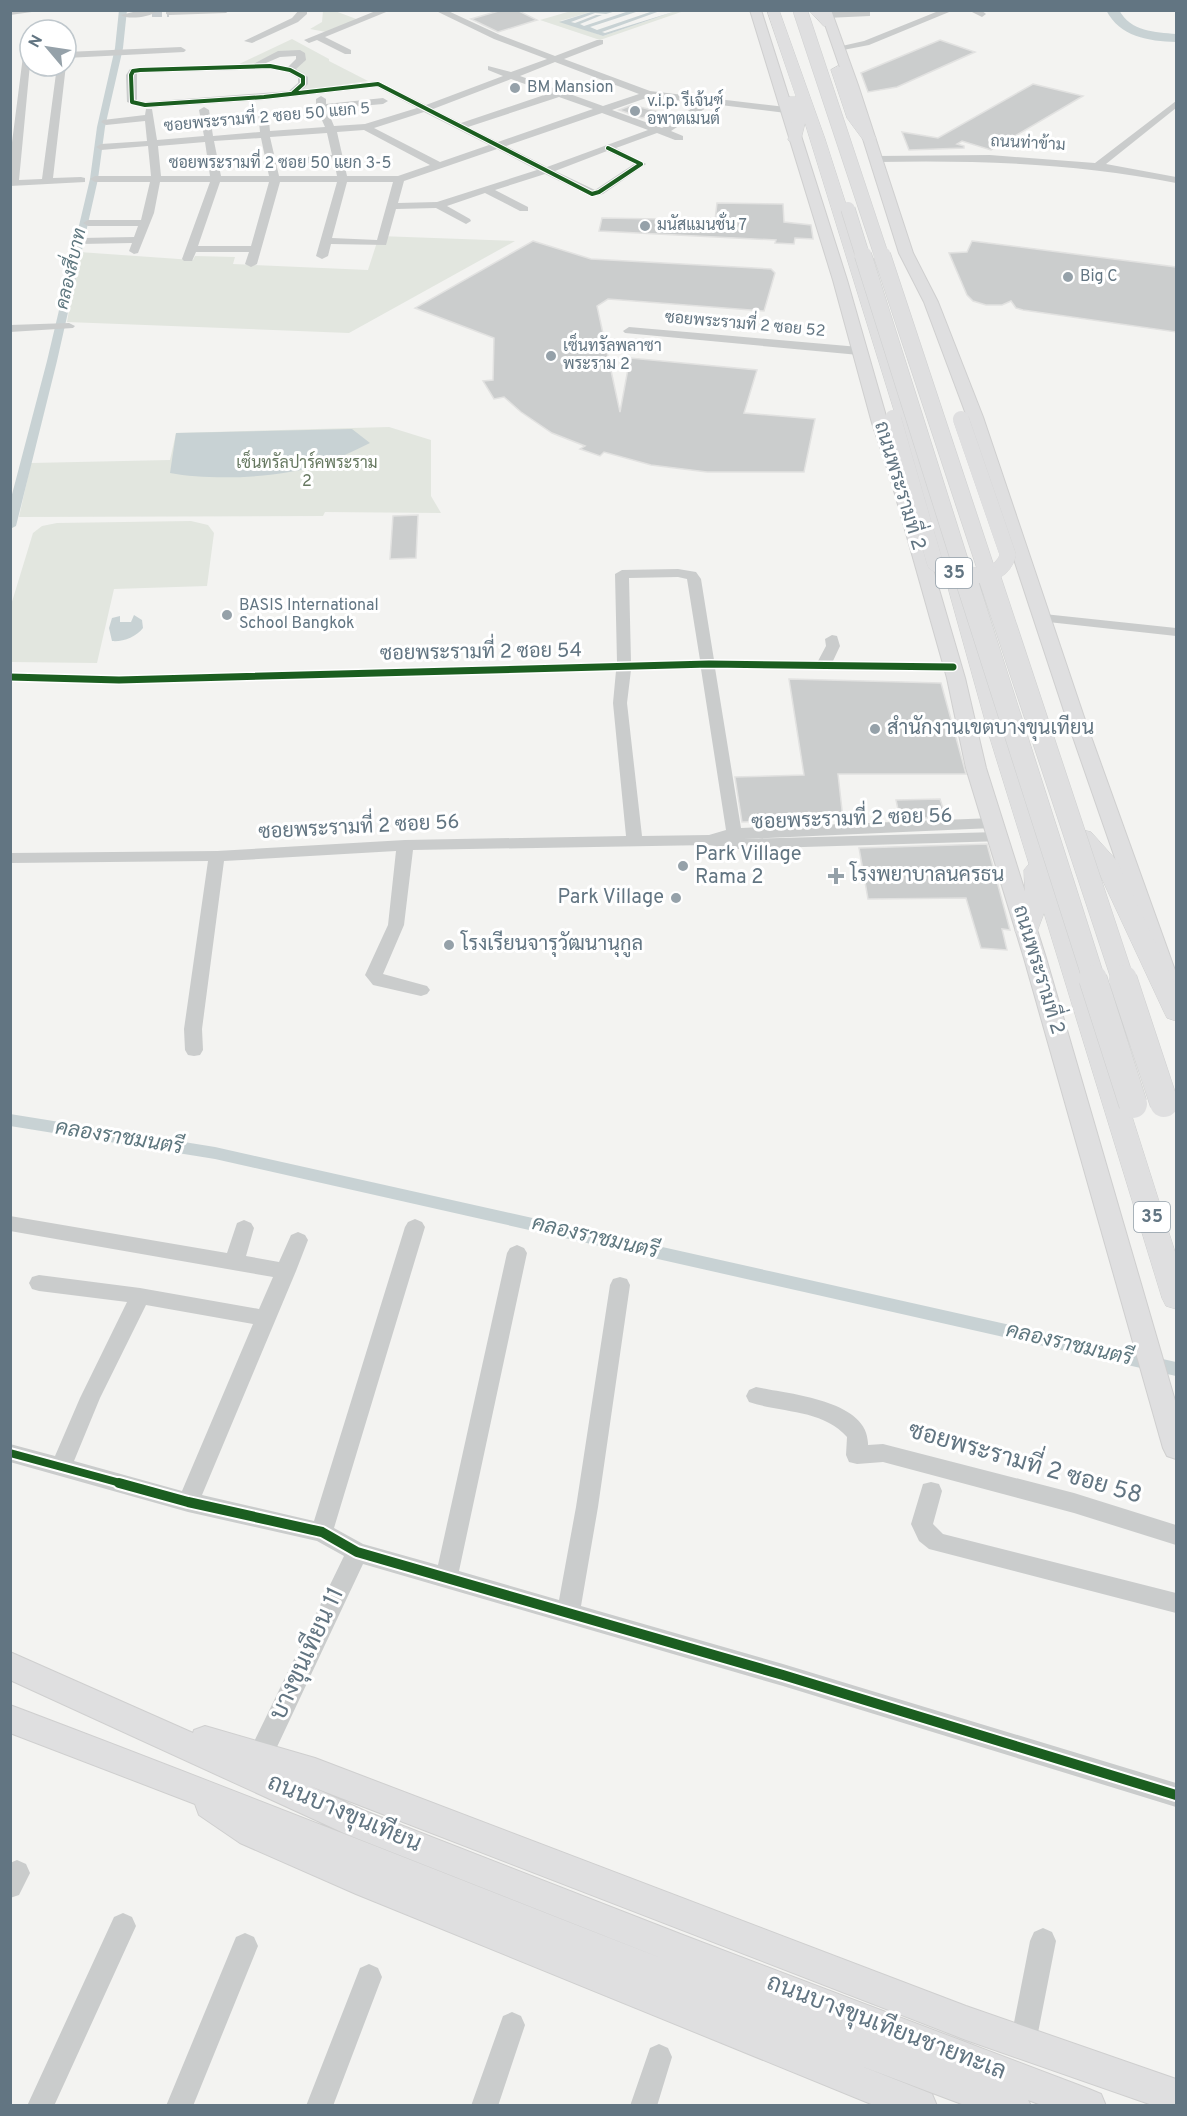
<svg xmlns="http://www.w3.org/2000/svg" width="1187" height="2116" font-family="Overpass,Sarabun,sans-serif">
<style>
.green{fill:#e2e6df}
.water{fill:#c8d2d4}
.lines{fill:none;stroke-linecap:round;stroke-linejoin:round}
.canal{fill:#c8d2d4;fill-rule:evenodd}
.river{fill:#c8d2d4;fill-rule:evenodd}
.building{fill:#cbcdcd;stroke:#e2e2e1;stroke-width:1.5}
.minor-tunnel{stroke:#c8cdd0;stroke-width:10;stroke-dasharray:10 5;stroke-linecap:butt}
.major-casing{stroke:#cfcfcf;stroke-width:2}
.highway-casing{stroke:#cfd0d0;stroke-width:1}
.minor{fill:#cacccc;fill-rule:evenodd}
.major{fill:#dfdfe0;fill-rule:evenodd}
.highway{fill:#dfdfe0;fill-rule:evenodd}
.major-bridge-casing{stroke:#cfcfcf;stroke-width:16;stroke-linecap:butt}
.highway-bridge-far3-casing{stroke:#cfd0d0;stroke-width:15;stroke-linecap:butt}
.highway-bridge-far2-casing{stroke:#cfd0d0;stroke-width:18;stroke-linecap:butt}
.highway-bridge-far1-casing{stroke:#cfd0d0;stroke-width:23;stroke-linecap:butt}
.highway-bridge-casing{stroke:#cfd0d0;stroke-width:29;stroke-linecap:butt}
.major-bridge{stroke:#dfdfe0;stroke-width:16}
.highway-bridge-far3{stroke:#dfdfe0;stroke-width:14}
.highway-bridge-far2{stroke:#dfdfe0;stroke-width:17}
.highway-bridge-far1{stroke:#dfdfe0;stroke-width:22}
.highway-bridge{stroke:#dfdfe0;stroke-width:28}
.cycleway-far3-casing{stroke:#fff;stroke-width:6}
.cycleway-far2-casing{stroke:#fff;stroke-width:10}
.cycleway-far1-casing{stroke:#fff;stroke-width:12}
.cycleway-casing{stroke:#fff;stroke-width:14}
.cycleway-far3{stroke:#1b5e20;stroke-width:4}
.cycleway-far2{stroke:#1b5e20;stroke-width:7}
.cycleway-far1{stroke:#1b5e20;stroke-width:8}
.cycleway{stroke:#1b5e20;stroke-width:10}
.poi-dot{fill:#95a1a9;stroke:#fff;stroke-width:2}
.labels{text-anchor:middle;dominant-baseline:central;stroke-width:6;stroke-linejoin:round;paint-order:stroke}
.far-poi-label{font-size:16px;fill:#627582;stroke:#fff;text-anchor:start}
.far-street-label{font-size:16px;fill:#627582;stroke:#fff}
.far-park-label{font-size:16px;fill:#677961;stroke:#fff}
.far-water-label{font-size:18px;font-style:italic;fill:#5e777f;stroke:#fff}
.shield{fill:#fff;stroke:#919ea8;stroke-width:1.5}
.shield-label{font-size:18px;font-weight:bold;fill:#627582}
.street-label{font-size:20px;fill:#627582;stroke:#fff}
.poi-label{font-size:20px;fill:#627582;stroke:#fff;text-anchor:start}
.water-label{font-size:21px;font-style:italic;fill:#5e777f;stroke:#fff}
.near-street-label{font-size:24px;fill:#627582;stroke:#fff}
</style>
<rect width="100%" height="100%" fill="#f3f3f1"/>
<path class="green" d="M323,11H335L359,20L326,32L310,29L322,22Z
M571,11H594L560,21L603,36L676,11H684L600,40L540,20Z
M292,39L329,59V61L368,81L300,91L306,85L307,78L293,69L305,56L272,55L250,65H237Z
M379,236L515,241L349,333L67,322L79,252L193,260L195,256L235,257L233,264L368,270Z
M389,427L431,440V496L441,513L325,512L323,516L19,517L31,463L170,460L176,433Z
M191,521L208,525L214,533L207,586L114,589L97,663L11,662V605L33,533L42,526L57,523Z"/>
<path class="water" d="M594,11H616L606,14L595,13L571,22L575,23L596,15H602L580,24L584,26L629,11H639L590,27L597,30L653,11H660L602,32L605,33L676,11L603,36L559,22Z
M352,429L370,443C354,451 339,458 323,464C281,478 213,481 170,473L176,433Z
M134,615L142,620L143,628C136,637 123,642 112,641L109,628L112,618L120,616V622H131Z"/>
<g class="lines">
<path class="canal" d="M119,10H127L123,48L105,127L98,179L57,361L16,526L10,529V502L47,361L90,179L97,127L115,48Z
M10,1114L215,1147L1176,1362V1376L215,1159L10,1126Z"/>
<path class="river" d="M1106,10H1119C1131,32 1155,32 1176,34V42C1148,41 1120,37 1106,10Z"/>
</g>
<path class="building" d="M502,10H517L537,20L498,32L471,19Z
M940,40L975,52L897,87L868,92L861,73Z
M1033,84L1083,96L991,150L962,141L957,144L964,146V148L909,150L902,132L938,138Z
M632,105L660,112L642,118L619,110Z
M717,203L783,204L784,222L811,225L813,239L795,238L794,244L775,243L776,240L599,231L602,218L715,220Z
M533,241L591,259L771,269L775,273L764,311L608,299L597,306L620,412L630,358L757,370L744,413L815,419L804,472H707L651,465L604,452L600,456L580,449L585,446L552,433L521,412L504,397L494,399L483,381L493,380L494,338L415,308Z
M972,241L1176,267V332L1023,310L1016,308L1011,301L1002,305H986L973,301L967,295L949,253L967,252Z
M418,515L416,558L390,559L393,516Z
M789,679L941,683L966,774H838L843,819L742,822L735,777L804,775Z
M940,799L946,817L900,819L896,800Z
M987,844L1010,930L1002,929L1007,950L981,948L966,898L868,899L859,848Z"/>
<g class="lines">
<path class="minor-tunnel" d="M152,12H169"/>
<defs>
<path id="major" d="M750,10H761L847,280L888,423L907,480L965,678L986,768L1046,958L1176,1404V1459L1167,1456L1163,1448L1024,958L966,768L947,678L891,480L872,423L833,280Z
M820,10H831L858,85L913,253L938,302L983,417L1084,717L1176,973V1010L1168,1007L1165,1002L1066,717L967,417L924,302L899,253L846,85Z
M10,1652L193,1733L194,1730L205,1726L315,1758L966,2006L1176,2079V2106H1155L966,2040L310,1786L365,1811L683,1935L1089,2089L1101,2094L1106,2106H1044L1028,2100L1031,2106H967L861,2066L932,2094L937,2106H876L356,1894L240,1843L199,1815L195,1804L10,1733V1705C230,1788 448,1875 666,1960L346,1834L10,1680Z"/>
<path id="highway" d="M767,10H779L825,139L960,559L1011,735L1176,1255V1309L1166,1306L1162,1298L1044,913L1035,937L1027,939L1019,937L1015,931L1025,896L1024,870L1029,864L989,735L940,559L805,123L800,143L795,144L788,140L792,119L786,100L788,97H796Z
M809,10H823L835,23L834,26H824Z
M838,66L845,70L861,118L876,138L874,141H864L847,118L831,70Z
M1083,830L1091,832L1117,861L1176,987V1021L1167,1018L1164,1012L1095,864L1072,837L1075,832Z"/>
</defs>
<use href="#major" class="major-casing"/>
<use href="#highway" class="highway-casing"/>
<path class="minor" d="M10,10H46L10,15Z
M141,10L156,12C149,17 128,20 121,15Z
M166,10H230L226,13L169,15L166,14Z
M299,10H307V14L298,22L252,43L244,41L292,18Z
M378,10H391L325,37L351,50V54H345L317,40L309,43L304,40Z
M434,10H446L500,35L555,56L597,40H603V44L564,59L650,91L786,107L791,110L786,113L712,104L671,131L683,136V140H675L657,133L616,148L646,164L603,194L592,197L545,174L495,190L528,207V211H520L485,193L447,206L470,219L471,221L466,224L436,208L396,209L386,245L331,244L328,256L322,259L316,256L337,182H280L257,264L251,267L245,264L249,252H196L192,261H184L182,259L210,182H160L154,213L138,253L134,254L129,251L132,243L81,244L76,241L81,238L134,237L138,226H88L83,223L88,220H141L150,182H95L90,179L95,176H151L148,146L101,150L96,147L101,144L147,141L145,121L106,125L101,122L103,120L145,115L146,109H152L157,140L204,136L199,110L204,107L209,110L213,136L260,132L258,111L263,108L268,111L270,131L325,127L316,107V99L321,96L326,99V104L383,98L388,101L383,104L327,109L334,126L365,124L417,108L377,87L264,100L145,108L127,102L126,75L130,69L253,64L278,51L300,50L305,53L306,60L296,69L308,77V84L302,90L378,81L426,105L503,76L488,70V66L511,72L547,59L494,39ZM296,56V59L288,67L266,63L280,57ZM555,62L639,94L603,106L520,76ZM270,69L287,72L298,78V83L289,91L145,102L137,100V73ZM511,79L550,93L461,123L433,109ZM559,97L593,109L498,142L468,127ZM649,97L700,103L662,128L612,110ZM424,112L489,145L440,162L374,128ZM602,113L648,130L547,167L506,146ZM364,130L430,165L398,176H347L337,132ZM327,133L332,155L293,158L288,161L293,164L334,161L337,176H279L270,137ZM261,138L269,176H221L214,141ZM205,142L210,176H161L158,146ZM497,149L537,170L437,202L398,203L404,181ZM607,151L634,164L595,190L555,171ZM220,182H269L251,246H198ZM347,182H393L377,240L332,238Z
M941,10H954L869,45L838,51L833,48L864,41Z
M968,10H981L986,14L982,17Z
M867,11L870,12V16L826,18L822,15L826,12Z
M181,47L186,50L184,52L66,58V52Z
M23,56H29L30,64L19,180L42,179L57,66L66,65L53,178L81,177L85,178V182L10,186V158Z
M1176,101V108L1106,164L1176,177V183C1076,163 977,160 876,162L871,159L876,156L990,155L1095,163Z
M69,323L75,326L73,328L10,332V325Z
M629,327L859,347L865,351L859,355L625,333L623,331Z
M678,569L696,572L701,579L714,660L818,661L826,646L825,639L832,635L837,636L840,646L833,661L953,663L960,667L953,671L715,668L741,828L993,818L1001,823L993,828L743,839L997,832L1005,837L1003,841L736,849L709,845L413,850L404,925L383,974L427,986L430,990L427,994L421,996L373,985L365,975L388,925L396,851L224,861L202,1029L203,1050L200,1055L194,1056L188,1055L185,1050L184,1029L208,861L10,863V853L217,851L405,840L626,836L613,703L616,671L119,684L10,681V673L119,676L617,662L615,574L622,570ZM678,577L687,579L700,660L631,662L629,578ZM701,669L726,830L709,835L642,836L627,703L631,670Z
M1044,614L1176,628V636L1039,621L1037,618L1039,615Z
M10,1216L227,1253L237,1223L244,1220L251,1223L254,1228L246,1256L279,1262L291,1235L298,1232L305,1235L308,1240L296,1271L202,1495L314,1521L405,1227L408,1222L415,1219L422,1222L425,1227L334,1528L363,1544L438,1565L507,1253L510,1248L517,1245L524,1248L527,1253L459,1571L559,1600L576,1507L610,1285L613,1279L620,1277L627,1279L630,1285L598,1507L581,1606L783,1664L1176,1783V1807L783,1686L363,1564L269,1764L260,1768L251,1764L248,1756L251,1748L344,1556L317,1541L188,1512L10,1462V1444L55,1456L80,1398L127,1302L39,1291L32,1289L29,1283L32,1277L39,1275L140,1288L259,1309L273,1277L10,1231ZM146,1305L253,1324L182,1491L74,1461L100,1398Z
M756,1387C789,1394 870,1400 868,1445L883,1444L1074,1493L1176,1525V1545L1074,1513L883,1462L857,1464L849,1462L846,1455L847,1437C823,1409 781,1413 749,1402L746,1396L749,1390Z
M931,1482L939,1484L942,1491L933,1524L943,1534L1176,1593V1613L929,1549L919,1541L911,1524L923,1484Z
M17,1860L26,1864L30,1873L19,1895L10,1898V1863Z
M123,1913L132,1917L136,1926L54,2106H27L114,1917Z
M1043,1928L1052,1932L1056,1941L1036,2043L1032,2052L1023,2056L1014,2052L1010,2043L1030,1941L1034,1932Z
M245,1933L254,1937L258,1946L193,2106H166L236,1937Z
M369,1964L378,1968L382,1977L333,2106H306L360,1968Z
M512,2012L521,2016L525,2025L498,2106H471L503,2016Z
M659,2044L668,2048L672,2057L657,2106H630L650,2048Z"/>
<use href="#major" class="major"/>
<use href="#highway" class="highway"/>
<defs>
<path id="major-bridge" d="M893,418L935,563C956,575 999,586 1008,555L961,419"/>
<path id="highway-bridge-far3" d="M800,10L882,257
M848,209L863,257"/>
<path id="highway-bridge-far2" d="M863,255L965,578
M882,255L989,578"/>
<path id="highway-bridge-far1" d="M965,576L1094,980
M989,576L1123,980"/>
<path id="highway-bridge" d="M1093,979L1133,1104
M1123,979L1164,1103"/>
</defs>
<use href="#major-bridge" class="major-bridge-casing"/>
<use href="#highway-bridge-far3" class="highway-bridge-far3-casing"/>
<use href="#highway-bridge-far2" class="highway-bridge-far2-casing"/>
<use href="#highway-bridge-far1" class="highway-bridge-far1-casing"/>
<use href="#highway-bridge" class="highway-bridge-casing"/>
<use href="#major-bridge" class="major-bridge"/>
<use href="#highway-bridge-far3" class="highway-bridge-far3"/>
<use href="#highway-bridge-far2" class="highway-bridge-far2"/>
<use href="#highway-bridge-far1" class="highway-bridge-far1"/>
<use href="#highway-bridge" class="highway-bridge"/>
<defs>
<path id="cycleway-far3" d="M293,93L303,84V77L290,70L270,66L140,70L133,71L131,75L132,102L145,105L264,97L378,84L592,194L599,192L641,164L608,148"/>
<path id="cycleway-far2" d="M10,677L119,680L709,664L953,667"/>
<path id="cycleway-far1" d="M10,1453L124,1484"/>
<path id="cycleway" d="M119,1483L188,1502L322,1532L357,1552L783,1675L1176,1795"/>
</defs>
<use href="#cycleway-far3" class="cycleway-far3-casing"/>
<use href="#cycleway-far2" class="cycleway-far2-casing"/>
<use href="#cycleway-far1" class="cycleway-far1-casing"/>
<use href="#cycleway" class="cycleway-casing"/>
<use href="#cycleway-far3" class="cycleway-far3"/>
<use href="#cycleway-far2" class="cycleway-far2"/>
<use href="#cycleway-far1" class="cycleway-far1"/>
<use href="#cycleway" class="cycleway"/>
</g>
<g class="poi-dot">
<circle cx="515" cy="88" r="6"/>
<circle cx="635" cy="111" r="6"/>
<circle cx="645" cy="226" r="6"/>
<circle cx="1068" cy="277" r="6"/>
<circle cx="551" cy="356" r="6"/>
<circle cx="227" cy="615" r="6"/>
<circle cx="875" cy="729" r="6"/>
<circle cx="683" cy="866" r="6"/>
<path d="M833 867h6v6h6v6h-6v6h-6v-6h-6v-6h6z"/>
<circle cx="676" cy="898" r="6"/>
<circle cx="449" cy="945" r="6"/>
</g>
<g class="labels">
<g class="far-poi-label">
<text x="527" y="88">BM Mansion</text>
<text x="647" y="102">v.i.p. รีเจ้นซ์<tspan x="647" dy="18">อพาตเมนต์</tspan></text>
<text x="657" y="226">มนัสแมนชั่น 7</text>
<text x="1080" y="277">Big C</text>
<text x="563" y="347">เซ็นทรัลพลาซา<tspan x="563" dy="18">พระราม 2</tspan></text>
<text x="239" y="606">BASIS International<tspan x="239" dy="18">School Bangkok</tspan></text>
</g>
<g class="far-street-label">
<text transform="translate(267 118) rotate(-5)">ซอยพระรามที่ 2 ซอย 50 แยก 5</text>
<text transform="translate(1028 144) rotate(3)">ถนนท่าข้าม</text>
<text x="280" y="164">ซอยพระรามที่ 2 ซอย 50 แยก 3-5</text>
<text transform="translate(745 325) rotate(5)">ซอยพระรามที่ 2 ซอย 52</text>
</g>
<g class="far-park-label">
<text x="307" y="464">เซ็นทรัลปาร์คพระราม<tspan x="307" dy="18">2</tspan></text>
</g>
<g class="far-water-label">
<text transform="translate(72 269) rotate(-77)">คลองสี่บาท</text>
</g>
<g class="shield">
<rect x="936" y="558" width="36" height="30" rx="4.5"/>
<rect x="1134" y="1202" width="36" height="30" rx="4.5"/>
</g>
<g class="shield-label">
<text x="954" y="573">35</text>
<text x="1152" y="1217">35</text>
</g>
<g class="street-label">
<text transform="translate(899 486) rotate(73)">ถนนพระรามที่ 2</text>
<text transform="translate(481 653) rotate(-1)">ซอยพระรามที่ 2 ซอย 54</text>
<text transform="translate(852 820) rotate(-2)">ซอยพระรามที่ 2 ซอย 56</text>
<text transform="translate(359 828) rotate(-3)">ซอยพระรามที่ 2 ซอย 56</text>
<text transform="translate(1038 970) rotate(73)">ถนนพระรามที่ 2</text>
</g>
<g class="poi-label">
<text x="887" y="729">สำนักงานเขตบางขุนเทียน</text>
<text x="695" y="855">Park Village<tspan x="695" dy="23">Rama 2</tspan></text>
<text x="850" y="876">โรงพยาบาลนครธน</text>
<text x="664" y="898" text-anchor="end">Park Village</text>
<text x="461" y="945">โรงเรียนจารุวัฒนานุกูล</text>
</g>
<g class="water-label">
<text transform="translate(119 1138) rotate(9)">คลองราชมนตรี</text>
<text transform="translate(595 1238) rotate(13)">คลองราชมนตรี</text>
<text transform="translate(1069 1345) rotate(13)">คลองราชมนตรี</text>
</g>
<g class="near-street-label">
<text transform="translate(1025 1464) rotate(16)">ซอยพระรามที่ 2 ซอย 58</text>
<text transform="translate(308 1654) rotate(-65)">บางขุนเทียน 11</text>
<text transform="translate(344 1814) rotate(23)">ถนนบางขุนเทียน</text>
<text transform="translate(886 2028) rotate(21)">ถนนบางขุนเทียนชายทะเล</text>
</g>
</g>
<rect width="1187" height="2116" fill="none" stroke="#627582" stroke-width="24"/>
<g transform="translate(48 48) rotate(299)"><circle r="28" fill="#ffffff" stroke="#c0c8cd" stroke-width="1.5"/>
<path d="M0-4.5L10 22L0 15L-10 22Z" fill="#95a1a9"/>
<text y="-9" font-size="16" font-weight="bold" text-anchor="middle" fill="#627582">N</text>
</g>
</svg>
